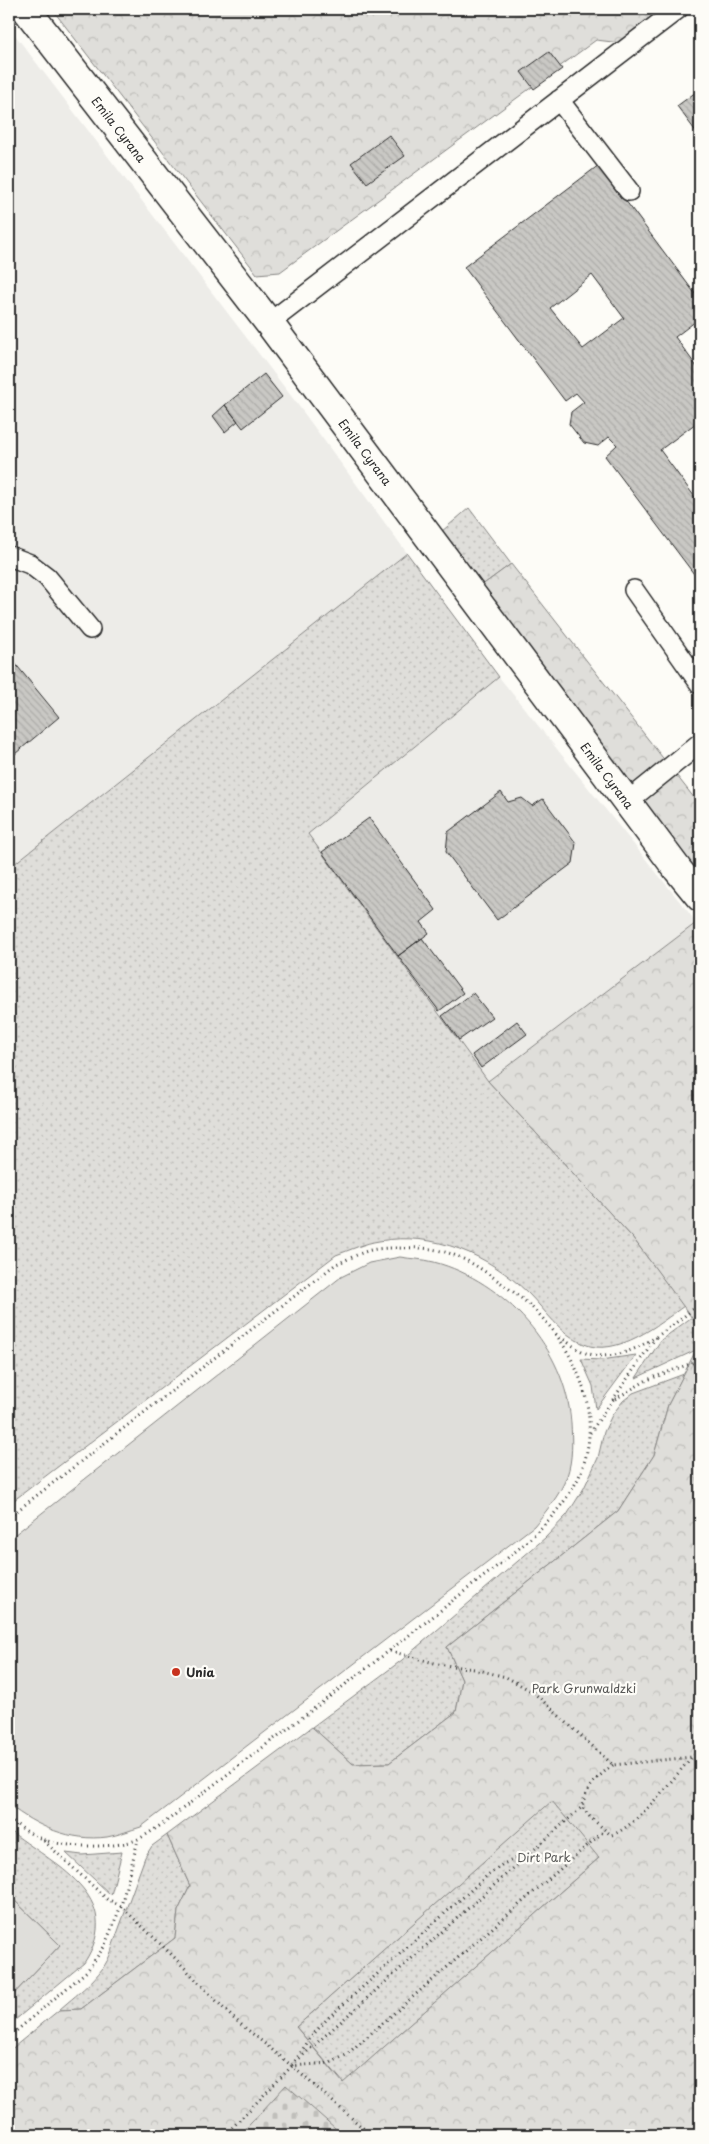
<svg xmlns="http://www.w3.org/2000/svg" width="709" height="2144" font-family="'Playpen Sans',sans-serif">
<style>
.built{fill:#edece8}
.grass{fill:url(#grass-dots);stroke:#858482}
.forest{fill:url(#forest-crowns);stroke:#858482;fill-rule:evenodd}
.cemetery{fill:url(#cemetery-stones);stroke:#858482}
.garden{fill:#dfdeda;stroke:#858482}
.building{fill:url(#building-back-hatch);stroke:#2b2b2b;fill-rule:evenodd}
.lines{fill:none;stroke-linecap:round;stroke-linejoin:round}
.lane-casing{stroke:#2b2b2b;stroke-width:22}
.street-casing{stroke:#2b2b2b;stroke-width:31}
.path{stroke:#2b2b2b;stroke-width:3;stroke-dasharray:1 4;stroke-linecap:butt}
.lane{stroke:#fdfcf7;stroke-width:19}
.street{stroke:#fdfcf7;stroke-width:28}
.poi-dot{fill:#c8321e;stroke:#fdfcf7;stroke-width:2}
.labels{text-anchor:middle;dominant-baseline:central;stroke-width:4.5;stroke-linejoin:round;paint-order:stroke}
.street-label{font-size:12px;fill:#2b2b2b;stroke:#fdfcf7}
.poi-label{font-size:12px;font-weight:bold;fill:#2b2b2b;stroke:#fdfcf7;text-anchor:start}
.park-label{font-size:12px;fill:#585857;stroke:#fdfcf7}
</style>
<defs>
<pattern id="grass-dots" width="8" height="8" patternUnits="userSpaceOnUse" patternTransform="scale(1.25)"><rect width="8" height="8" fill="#dfdeda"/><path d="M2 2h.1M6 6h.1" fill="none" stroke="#c0bfbb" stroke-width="1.8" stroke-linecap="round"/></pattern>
<pattern id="forest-crowns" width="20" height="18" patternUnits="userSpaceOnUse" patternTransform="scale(1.25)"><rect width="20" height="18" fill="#dfdeda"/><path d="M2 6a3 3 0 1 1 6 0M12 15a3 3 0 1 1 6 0" fill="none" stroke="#c0bfbb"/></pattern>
<pattern id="cemetery-stones" width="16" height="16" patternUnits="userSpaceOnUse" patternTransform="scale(1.25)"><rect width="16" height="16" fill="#dfdeda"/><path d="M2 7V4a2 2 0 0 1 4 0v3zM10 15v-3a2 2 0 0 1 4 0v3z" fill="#c0bfbb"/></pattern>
<pattern id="building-back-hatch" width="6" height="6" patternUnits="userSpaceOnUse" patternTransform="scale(1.25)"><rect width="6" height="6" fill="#c9c8c4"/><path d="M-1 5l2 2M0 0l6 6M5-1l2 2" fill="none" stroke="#adaca9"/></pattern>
</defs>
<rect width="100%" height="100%" fill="#fdfcf7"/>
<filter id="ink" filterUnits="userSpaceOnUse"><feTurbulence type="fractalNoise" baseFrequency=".02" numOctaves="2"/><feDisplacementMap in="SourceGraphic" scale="10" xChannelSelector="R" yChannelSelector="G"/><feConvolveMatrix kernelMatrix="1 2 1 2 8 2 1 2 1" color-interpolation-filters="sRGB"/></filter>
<g filter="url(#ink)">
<path class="built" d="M9,27L298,405L407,553L9,868Z
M499,677L697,923L488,1081L307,834Z"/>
<path class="grass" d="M469,508L511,564L481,586L441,532Z
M407,553L499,677L308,834L488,1081L633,1238L684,1306C659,1324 617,1358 584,1344C560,1334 546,1311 528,1293C489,1255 434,1231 379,1241C365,1243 350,1250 336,1255L9,1504V868Z
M692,1317L700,1329L696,1350L636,1378L661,1340Z
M636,1355L596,1409L593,1386L581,1359L601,1360Z
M684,1374L668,1405L654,1455L618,1511L447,1647L462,1680L456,1712L389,1763L353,1764L312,1727L402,1660L545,1538L567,1515L584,1488L598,1458L604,1432L612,1415L623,1401L633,1393Z
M552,1800L600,1857L344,2083L296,2027Z
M9,1830C52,1864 128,1896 84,1963L9,2025V1999L60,1945L9,1895Z
M167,1835L190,1886L178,1911L175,1938L81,2009L59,2010C80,1991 107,1974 113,1945L145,1857L152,1846Z
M122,1852L111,1895L66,1853L82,1855Z"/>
<path class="forest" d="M52,9H693L646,46L596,40L280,272L257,274Z
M511,564L695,799L700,796V877L481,586Z
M700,920V2135H9V2051L59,2010L81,2009L175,1938L178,1911L190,1886L167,1835L312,1727L353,1764L389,1763L456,1712L462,1680L447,1647L618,1511L654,1455L668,1405L696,1350L700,1329L633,1238L488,1081ZM552,1801L599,1858L343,2083L296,2027Z"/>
<path class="cemetery" d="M286,2085L343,2135H240Z"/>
<path class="garden" d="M400,1257C411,1259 423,1259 434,1262C505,1281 566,1349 571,1423C572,1440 573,1459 567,1476C560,1495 547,1510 534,1526L141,1827C130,1830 119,1835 107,1837C71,1842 36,1826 9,1805V1539L341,1277L369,1263Z
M9,1895L60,1945L9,1999Z"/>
<path class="building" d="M549,52L562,69L534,89L521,72Z
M700,89V137L677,106Z
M389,135L405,156L367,183L351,163Z
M599,165L699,299L700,298V318L675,337L700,371V420L660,450L700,504V582L605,456L617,445L609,437L598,446L584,443L569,424L571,412L584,402L576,393L565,401L464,267ZM592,275L624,318L583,349L550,308Z
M264,374L282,397L243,428L225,405Z
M225,405L238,421L225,432L213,416Z
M9,656L59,717L9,759Z
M501,792L508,802L522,798L532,806L543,799L576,843L573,863L497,920L446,852L448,832Z
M369,818L436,910L421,922L429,933L398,956L322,852Z
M422,938L463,993L439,1011L398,956Z
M473,993L492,1017L459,1040L442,1016Z
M517,1021L527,1034L481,1068L472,1055Z"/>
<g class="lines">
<defs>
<path id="lane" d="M559,100L629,191
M269,323L678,9
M9,556L30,564L47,577L90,629
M634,590L700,684
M627,802L700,743"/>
<g id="street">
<path id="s1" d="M26,9L269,323L678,870L700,897"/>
</g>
</defs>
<use href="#lane" class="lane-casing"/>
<use href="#street" class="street-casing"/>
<path class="path" d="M556,1334C565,1340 576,1349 586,1353C628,1367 670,1326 700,1304
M615,1399L647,1380L700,1360
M590,1433L656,1337
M9,1517L336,1264C347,1260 359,1253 371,1250C380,1248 391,1248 400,1248C450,1245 473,1262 512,1291C564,1328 604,1398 584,1463C577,1488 557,1512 539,1530C510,1559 472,1584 440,1611C349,1683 256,1752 164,1823C156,1828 147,1835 138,1839C118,1849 63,1848 42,1839C30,1834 19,1827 9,1819
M390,1651L438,1664L474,1669L506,1677L533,1692L613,1765L692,1757L700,1763
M613,1765C597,1777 586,1787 582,1807L590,1817L611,1835C635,1829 674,1777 692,1757L700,1751
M44,1841L107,1899L121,1906L175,1958L232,2017L292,2066L330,2063L346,2055L604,1831
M9,2037L87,1971L104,1947L121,1906L138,1840
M295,2061L311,2037L327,2019L489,1874L503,1864L525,1855
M292,2065L582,1807
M225,2135L292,2066L371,2135"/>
<use href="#lane" class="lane"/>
<use href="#street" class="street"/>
</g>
</g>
<circle class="poi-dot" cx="176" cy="1672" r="5"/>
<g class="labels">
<g class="street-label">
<text stroke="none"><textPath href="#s1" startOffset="152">Emila Cyrana</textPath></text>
<text stroke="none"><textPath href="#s1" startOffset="558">Emila Cyrana</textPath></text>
<text stroke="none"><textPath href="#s1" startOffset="962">Emila Cyrana</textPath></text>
</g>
<g class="poi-label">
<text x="186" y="1672">Unia</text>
</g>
<g class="park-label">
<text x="584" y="1688">Park Grunwaldzki</text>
<text x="544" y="1857">Dirt Park</text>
</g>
</g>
<rect width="709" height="2144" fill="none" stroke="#fdfcf7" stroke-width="30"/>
<rect x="15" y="15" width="679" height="2114" fill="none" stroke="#2b2b2b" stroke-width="2" filter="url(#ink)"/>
</svg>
